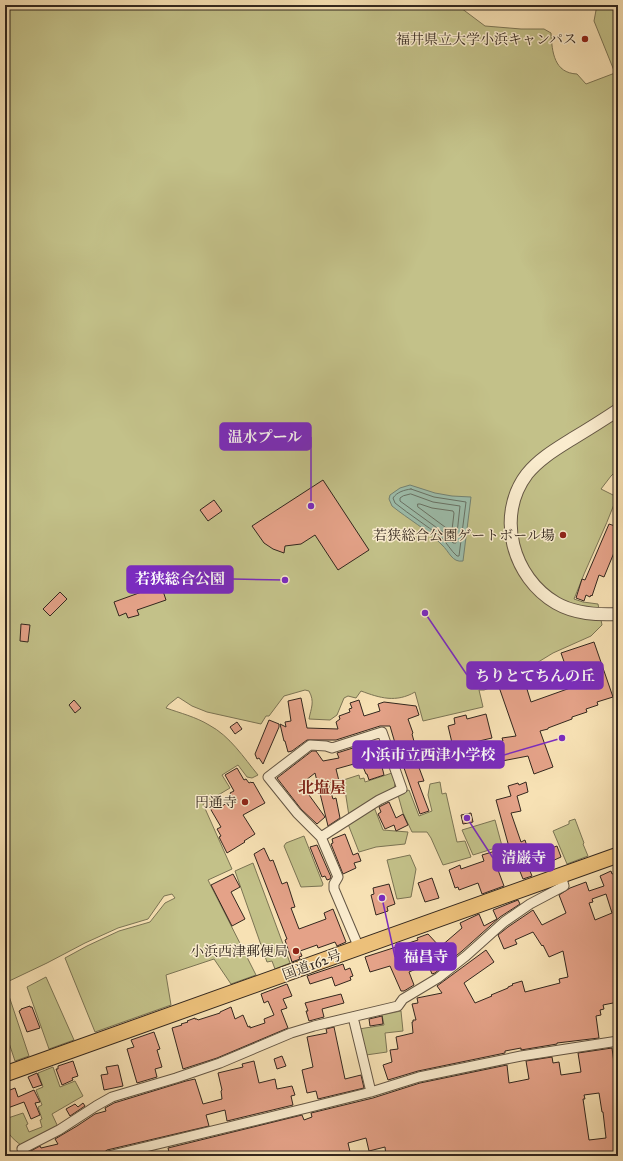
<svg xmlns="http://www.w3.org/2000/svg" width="623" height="1161" font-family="'IM FELL Great Primer','Noto Serif JP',serif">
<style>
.green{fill:#c3c189;stroke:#7b7454}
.water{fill:#9dbeac;stroke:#738273}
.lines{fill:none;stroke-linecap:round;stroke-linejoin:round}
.shore{stroke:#687265;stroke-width:1}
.building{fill:#e4a288;stroke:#33271e;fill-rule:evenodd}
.minor-casing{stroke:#645644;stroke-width:11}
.tertiary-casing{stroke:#645644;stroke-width:14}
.trunk-casing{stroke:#33271e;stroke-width:17}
.minor{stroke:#faecce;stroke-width:9}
.tertiary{stroke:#faecce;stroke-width:12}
.trunk{stroke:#ecc07a;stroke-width:15}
.poi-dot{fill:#8f2418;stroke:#faecce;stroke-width:1.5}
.labels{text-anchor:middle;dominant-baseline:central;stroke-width:3;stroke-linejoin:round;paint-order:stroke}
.poi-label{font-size:14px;fill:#33271e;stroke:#faecce;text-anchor:end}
.street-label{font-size:14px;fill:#33271e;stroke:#faecce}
.quarter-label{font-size:16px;font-weight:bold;fill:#7a1f14;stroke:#faecce}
.leader{fill:none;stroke:#7b2cbf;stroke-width:1.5}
.callout-dot{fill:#7b2cbf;stroke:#faecce;stroke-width:1.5}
.callout{fill:#7b2cbf;stroke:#7b2cbf;stroke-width:1.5}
.callout-label{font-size:15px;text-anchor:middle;font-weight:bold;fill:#fff}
</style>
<rect width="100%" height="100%" fill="#f7e1b4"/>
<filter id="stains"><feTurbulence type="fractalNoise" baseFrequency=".005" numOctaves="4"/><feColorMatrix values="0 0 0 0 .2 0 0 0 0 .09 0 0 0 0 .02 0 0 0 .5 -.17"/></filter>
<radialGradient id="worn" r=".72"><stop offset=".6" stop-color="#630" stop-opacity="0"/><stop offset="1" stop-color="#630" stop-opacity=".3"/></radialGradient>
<path class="green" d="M5,5H457L485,26L521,29H544L551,33C552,52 554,73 577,74L586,84L615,73L594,21L597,5H618V469L611,476L601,489L617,497C604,532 587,564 574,599L583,602L598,604L602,625L591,636L553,653L535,664L519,676L492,687L484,690H479L483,707L423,721L415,692C396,703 380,698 361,691L356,698L348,696L344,698L337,715L330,720L309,719C311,708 315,702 309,691L305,690L284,696L269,716H266L261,724L207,712L192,706L178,697L168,705L166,708C180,713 196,717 209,725C230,736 244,758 258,775L252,778L247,777L238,765L222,775L230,788L203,804L232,869L208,880L256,975L231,984L214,959L166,975L171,1005L95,1032L65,958L87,946L119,931L150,922L165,903L175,898L172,894L164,896L148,919L118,928L85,943L47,963L5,983Z
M392,773L395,783L394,789L349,816L345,790H333L331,784L359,775L360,779L364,778L365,782Z
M440,782L442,794L446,793L457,842L465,841L471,857L443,865L431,838L427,832H412L403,813L398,795L409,790L419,816L432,811L428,795L430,784Z
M374,807L383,830L408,832L405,844L376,847L359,852L348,824Z
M575,819L584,843L583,844L588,856L567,864L553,831L569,824V821Z
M495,820L502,846L473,855L462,830Z
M304,836L323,884L322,886L301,887L284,846L286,843Z
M410,855L416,869L411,897L397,899L387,860Z
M253,863L290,963L275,969L272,961L267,962L235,871Z
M46,977L74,1040L49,1049L27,987Z
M9,996L29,1056L15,1061L5,1031V997Z
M401,1011L403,1031L385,1033L387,1052L366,1055L359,1029L384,1025L382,1015Z
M53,1067L60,1087L75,1081L83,1096L52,1114L58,1127L22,1146C12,1138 5,1133 5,1119L23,1113L28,1124L26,1125L29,1132L42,1127L40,1120L42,1119L38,1107L42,1105L36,1090L43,1087L38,1073Z"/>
<path class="water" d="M410,485L435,493L452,496L471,497L463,561C452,563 449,551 442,545C428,530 408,519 392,506L389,499L390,495L400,488Z"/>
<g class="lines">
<path class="shore" d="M411,489L434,497L466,502L459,556H457C451,551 447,543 441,537C426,525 410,515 395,503L393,498C397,492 404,490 411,489Z
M411,494L433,502L460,506L456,543H453L444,533L400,501V498L403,496Z
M418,504H420L432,508L453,511L454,513L452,530H449L418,507Z"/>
</g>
<path class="building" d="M323,480L369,550L338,570L315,535L301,544L285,546L284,553L273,549L264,543L252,526Z
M214,500L222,511L208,521L200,510Z
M609,524L618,527V543L604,577L599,575L592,596L591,595L590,597L586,595L584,601L576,598L582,579L585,580Z
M161,585L166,600L137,610L139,615L128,618L126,613L119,616L114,602Z
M60,592L67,599L50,616L43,609Z
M21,624L30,625L28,642L20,641Z
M594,642L613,697L597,702L598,705L586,709L587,712L572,717V719L548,728V729L540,731L553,767L534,774L528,756L502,761L501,757L477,762L475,753L503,741L502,738L516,736L499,687L520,679L523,687L526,686L531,702L573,687L561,653Z
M301,698L307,728L338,729L336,722L340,719L339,716L350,712L349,709L352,708L350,703L359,700L364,716L380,711L378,704L384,702L416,706L419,715L408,719L413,733L412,734L415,745L411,746L424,781L418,782L429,811L420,814L403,765H400L394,748L396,747L395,743L390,726H380L336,740H307L292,751L288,752L285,741H284L280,724L286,727L285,722L291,721L288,701Z
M74,700L81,708L75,713L69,705Z
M486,714L492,738L453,747L448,726L455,724L454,718L466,715L467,719Z
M269,720L279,724V727L263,764L259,758L257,759L255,754Z
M237,722L242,729L235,734L230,727Z
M372,742L378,759H379L382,767L384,775L369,780L367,774H366L361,762L336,769L339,781L328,783L333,799L336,798L340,818L328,826L315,773L301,784L325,817L317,824L301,809L277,778L312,751H316L323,761L339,758L337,753Z
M237,768L244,780L246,779L249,783L251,782L252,783L253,782L265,803L243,815L255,834L244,841L245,842L227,853L219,837L221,836L217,829L221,827L207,803L214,799L219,808L233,799L230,793L234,791L225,775Z
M526,782L528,792L517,796L521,811L511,813L521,842L525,840L530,856L557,846L561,857L530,871L532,876L523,879L519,869L518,870L516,864L498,870L504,886L482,894L478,883L459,890L458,887L455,888L449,870L460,865L461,869L484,861L482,855L509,847L496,800L511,796L508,786L518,783L519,785Z
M389,802L396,818L403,814L408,825L396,831L394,825L385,829L378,814L381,812L379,807Z
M471,813L473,822L463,824L461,815Z
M345,834L353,855L358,853L361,861L354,863L356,868L343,874L331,844L333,843L332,839Z
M317,845L331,877L330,879L327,880L325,876L322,877L310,847Z
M264,848L270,861L273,860L282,884L287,882L295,907L291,908L299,929L326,919L324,913L333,909L346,942L337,946L335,942L318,948L317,945L300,951L302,956L299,957L300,959L292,962L285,940L287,939L254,854Z
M611,871L612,874L615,873L618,880V991L616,992L618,1002L603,1005L604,1009L600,1010L601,1015L596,1016L599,1038L557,1043V1044L521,1050V1048L505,1051V1053L418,1071L388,1080L383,1065L392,1062L390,1050L398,1049L396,1037L413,1033L412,1022H413V1020H416L412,1004L418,1003L417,998L442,993L437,986L486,950L494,962L464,983L475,1003L492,996L491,995L508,988V987L513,985L512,984L522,981L525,992L560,983L559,979L568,977L563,951L549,957L543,945L542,946L533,932L515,940L517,944L504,949L498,935L508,927L533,910L542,925L566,913L559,895L570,888L586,882L589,891L604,886L600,876ZM606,894L612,913L595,920L589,903L593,902L592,899Z
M233,874L240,887L231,892L245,919L232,926L211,885Z
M432,878L439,898L425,902L418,883Z
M389,884L395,904L387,907L388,911L376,915L371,895L374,894L373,888Z
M518,900L520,904L500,917L462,951L435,973L432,974L428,964L409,972L414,985L404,991H401L390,966L370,972L365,957L418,940L417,938L428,934L440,947L462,928L460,923L479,914L484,926L497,919L493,910Z
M343,964L345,970L350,968L353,976L350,977L351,980L335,986L332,977L310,984L307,976Z
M287,984L292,996L283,999L287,1008L281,1010L288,1028L217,1058L183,1069L172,1028L182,1025L181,1024L188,1022L187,1021L195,1018V1019H197L198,1020L220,1013V1012L231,1007L235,1019L243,1015L248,1027L250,1026V1028L265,1023L264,1019L274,1015L268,1001L264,1003L261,994Z
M341,994L344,1003L322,1009L324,1017L309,1021L306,1011H308L305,1003Z
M30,1006V1007H32L40,1028L27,1032L19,1011L21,1010V1009Z
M382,1016L383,1024L370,1026L369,1019Z
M334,1027L345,1079L361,1075L364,1088L318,1099L316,1091L307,1093L302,1070L313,1067L307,1037L327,1033L326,1029Z
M154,1032L160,1049L157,1050L162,1067L155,1069L157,1077L137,1083L127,1049L134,1047L131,1040Z
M612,1048L618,1093V1156H386L385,1147L369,1151L366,1138L348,1143L351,1156H170L168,1148L302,1115L304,1120L312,1117L311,1113L373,1098L420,1083L507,1065L509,1083L529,1079L526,1061L552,1057L553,1063L559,1062L561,1075L581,1072L578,1053ZM599,1093L602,1112H603L606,1138L589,1140L583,1099H585L584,1095Z
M282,1056L286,1066L277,1069L274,1059Z
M73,1061L78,1076L72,1078L73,1080L62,1085L56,1069H58V1066Z
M254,1061L259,1083L275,1079L277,1089L292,1086L295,1095L291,1096L293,1105L227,1121L225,1110L206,1115L209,1126L107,1150L102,1154L99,1155L98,1152L81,1156H30L29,1152L40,1146L41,1148L58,1144L55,1139L77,1126L95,1114L106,1111L105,1108L114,1103L186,1081L195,1079L203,1104L222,1099L221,1091L222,1090L218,1073L243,1067L242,1064Z
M118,1065L123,1086L104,1090L101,1075L108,1074L106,1067Z
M37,1073L42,1085L33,1088L28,1077Z
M15,1088L18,1097L34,1090L40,1102L35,1103L40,1115L31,1119L24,1102L5,1109V1092Z
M83,1103L85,1106L70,1116L66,1109L75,1104L78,1107Z"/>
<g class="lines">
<defs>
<path id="minor" d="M321,837L379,800L402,789L382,732L332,748L326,746L310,745L268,777L297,813L321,837L338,877L334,884V889L359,948
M353,1017L371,1092
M24,1156L22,1149L59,1130L96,1106L112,1097L176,1078L220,1063L291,1033L314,1026L398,1006L403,999L438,978L466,956L504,922L530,904L564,886L561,875
M108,1156L307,1108L371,1092L419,1077L521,1056L618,1041"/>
<path id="tertiary" d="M618,410C603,420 587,430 572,439C556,449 539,459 527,474C495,516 513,578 556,603C575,614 597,615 618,614"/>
<path id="trunk" d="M5,1074L618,855"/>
</defs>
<use href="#minor" class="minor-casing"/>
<use href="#tertiary" class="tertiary-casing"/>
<use href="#trunk" class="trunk-casing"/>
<use href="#minor" class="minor"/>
<use href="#tertiary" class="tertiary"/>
<use href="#trunk" class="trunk"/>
</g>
<g class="poi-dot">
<circle cx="585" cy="39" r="4"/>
<circle cx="563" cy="535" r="4"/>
<circle cx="245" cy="802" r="4"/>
<circle cx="296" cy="951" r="4"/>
</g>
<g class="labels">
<g class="poi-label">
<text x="577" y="39">福井県立大学小浜キャンパス</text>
<text x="555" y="535">若狭総合公園ゲートボール場</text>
<text x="237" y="802">円通寺</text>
<text x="288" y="951">小浜西津郵便局</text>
</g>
<g class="street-label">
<text transform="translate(312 965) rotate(-20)">国道162号</text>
</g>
<g class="quarter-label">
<text x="322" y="787">北塩屋</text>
</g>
</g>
<path class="leader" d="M311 506L311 437M285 580L233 579M425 613L467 675M562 738L504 755M467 818L493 858M382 898L395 957"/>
<g class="callout-dot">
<circle cx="311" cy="506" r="4"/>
<circle cx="285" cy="580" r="4"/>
<circle cx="425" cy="613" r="4"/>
<circle cx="562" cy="738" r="4"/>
<circle cx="467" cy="818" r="4"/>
<circle cx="382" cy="898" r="4"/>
</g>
<g class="callout">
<rect x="220" y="423" width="91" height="27" rx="4"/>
<rect x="127" y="566" width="106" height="27" rx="4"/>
<rect x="467" y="662" width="136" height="27" rx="4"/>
<rect x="353" y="741" width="151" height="27" rx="4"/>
<rect x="493" y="844" width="61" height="27" rx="4"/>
<rect x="395" y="943" width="61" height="27" rx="4"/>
</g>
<g class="callout-label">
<text x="265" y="442">温水プール</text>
<text x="180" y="584">若狭総合公園</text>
<text x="535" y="681">ちりとてちんの丘</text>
<text x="428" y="760">小浜市立西津小学校</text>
<text x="524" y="863">清巌寺</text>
<text x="426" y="962">福昌寺</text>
</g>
<rect width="623" height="1161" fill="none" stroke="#f7e1b4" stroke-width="20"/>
<rect x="6" y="6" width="611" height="1149" fill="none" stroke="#33271e" stroke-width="2"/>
<rect x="10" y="10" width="603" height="1141" fill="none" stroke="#33271e"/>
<rect width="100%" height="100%" filter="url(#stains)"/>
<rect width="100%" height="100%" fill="url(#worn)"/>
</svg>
